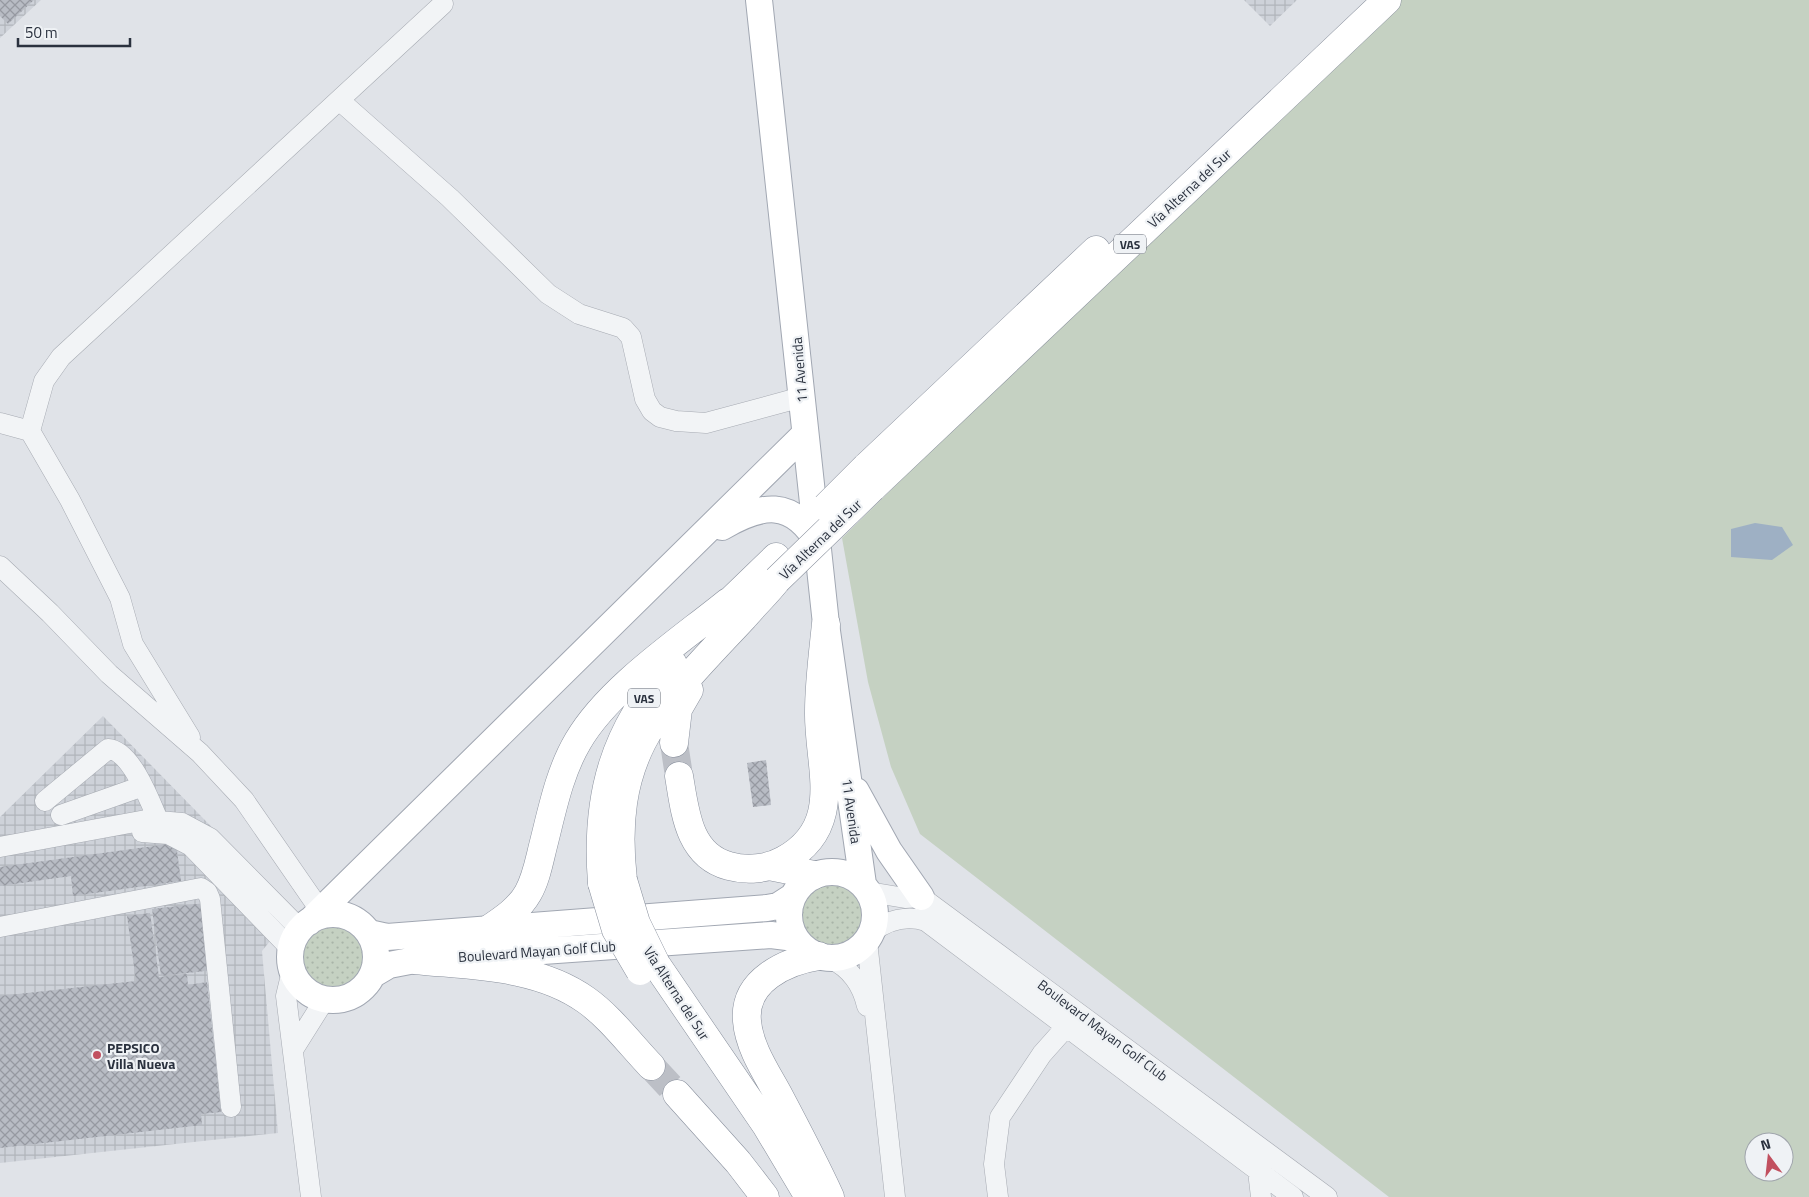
<svg xmlns="http://www.w3.org/2000/svg" width="1809" height="1197" font-family="'Titillium Web',sans-serif">
<style>
.industrial{fill:url(#industrial-grid)}
.grass{fill:#c5d1c2;fill-rule:evenodd}
.park{fill:url(#park-dots)}
.water{fill:#9eb0c4}
.building{fill:url(#building-cross-hatch)}
.lines{fill:none;stroke-linecap:round;stroke-linejoin:round}
.highway-tunnel{stroke:#bcbfc6;stroke-width:28;stroke-dasharray:28 14;stroke-linecap:butt}
.minor-casing{stroke:#a6aab2;stroke-width:21}
.major-casing{stroke:#a1a7b2;stroke-width:28}
.highway-casing{stroke:#89909d;stroke-width:29}
.minor{stroke:#f2f4f6;stroke-width:20}
.major{stroke:#fff;stroke-width:26}
.highway{stroke:#fff;stroke-width:28}
.highway-bridge-casing{stroke:#89909d;stroke-width:29;stroke-linecap:butt}
.highway-bridge{stroke:#fff;stroke-width:28}
.poi-dot{fill:#c1505f;stroke:#eff2f5;stroke-width:2}
.labels{text-anchor:middle;dominant-baseline:central;stroke-width:4.5;stroke-linejoin:round;paint-order:stroke}
.shield{fill:#eff2f5;stroke:#656b75;stroke-width:1}
.shield-label{font-size:12px;font-weight:bold;fill:#2a313e}
.street-label{font-size:14px;fill:#2a313e;stroke:#eff2f5}
.poi-label{font-size:14px;font-weight:bold;fill:#2a313e;stroke:#eff2f5;text-anchor:start}
</style>
<defs>
<pattern id="industrial-grid" width="8" height="8" patternUnits="userSpaceOnUse" patternTransform="scale(1.25)"><rect width="8" height="8" fill="#ced2d9"/><path d="M0 4h8M4 0v8" fill="none" stroke="#b1b5bb"/></pattern>
<pattern id="park-dots" width="8" height="8" patternUnits="userSpaceOnUse" patternTransform="scale(1.25)"><rect width="8" height="8" fill="#c5d1c2"/><path d="M2 2h.1M6 6h.1" fill="none" stroke="#a9b4a8" stroke-width="1.8" stroke-linecap="round"/></pattern>
<pattern id="building-cross-hatch" width="8" height="8" patternUnits="userSpaceOnUse" patternTransform="scale(1.25)"><rect width="8" height="8" fill="#b8bcc4"/><path d="M0 0l8 8M0 8l8-8" fill="none" stroke="#9699a1"/></pattern>
</defs>
<rect width="100%" height="100%" fill="#e0e3e8"/>
<path class="industrial" d="M0,0H41L0,38Z
M1244,0H1297L1270,26Z
M103,716L294,911L262,951L278,1133L0,1163V817Z"/>
<path class="grass" d="M1390,0H1809V1197H1389L920,834L891,767L868,682L842,538ZM1754,1142H1784V1172H1754Z"/>
<path class="park" d="M797 915a35 35 0 1 1 70 0a35 35 0 1 1-70 0Z
M298 957a35 35 0 1 1 70 0a35 35 0 1 1-70 0Z"/>
<path class="water" d="M1755,523L1782,527L1793,545L1772,560L1731,557V529Z"/>
<path class="building" d="M0,0H34L8,24L0,16Z
M681,742L685,775L667,778L662,744Z
M766,760L771,805L753,807L747,763Z
M176,843L181,881L73,896L71,876L0,886V867Z
M206,903L214,970L161,976L152,909Z
M150,913L159,977L187,974L188,985L207,982L221,1112L201,1114L202,1125L0,1148V996L136,981L127,916Z
M656,1061L683,1089L670,1102L643,1073Z"/>
<g class="lines">
<path class="highway-tunnel" d="M674,743L679,776
M651,1066L677,1094"/>
<defs>
<path id="minor" d="M339,100L450,198L548,294L579,314L623,328L631,337L645,399L652,411L660,417L676,421L706,423L802,397
M0,423L30,431L70,500L120,598L133,644L190,737
M30,431L44,381L61,357L443,4
M0,566L50,613L109,674L200,753L244,800L320,910
M45,801L108,749C131,750 150,801 158,820
M61,815L143,786
M142,832L168,834L191,846L291,949
M0,847L146,820L182,823L210,838L300,929
M869,892L905,898L921,897L1327,1197
M0,927L201,888L207,892L210,899L231,1107
M872,932C888,920 907,915 926,921L1293,1197
M867,941L895,1197
M830,958C851,969 862,984 867,1006
M292,971L286,996L311,1197
M293,1050L325,999
M1258,1171L1261,1197
M998,1197L994,1164L1000,1117L1042,1054L1066,1027"/>
<path id="major" d="M759,0L826,624L863,884
M722,527C761,504 792,498 818,543
M856,791L889,851L921,897
M789 915a43 43 0 1 1 86 0a43 43 0 1 1-86 0Z
M290 957a43 43 0 1 1 86 0a43 43 0 1 1-86 0Z
M309,922L805,434
M369,933L387,937L767,908L778,906L792,897
M372,975L389,965L415,960L771,935L795,938"/>
<path id="highway" d="M866,467L1096,250
M872,488L1387,0
M716,615L776,557
M674,743L678,709L689,690
M679,776C685,811 688,855 729,866C747,871 768,869 784,860C846,826 818,766 819,712C819,683 823,653 826,624
M769,866L814,875
M623,880C608,750 662,705 744,617C755,604 767,593 777,580
M602,883C595,796 614,729 673,664
M489,929C504,919 519,909 528,893C536,879 539,862 543,846C552,811 559,773 578,741C609,688 680,641 728,602
M819,956C787,961 743,980 747,1021C749,1047 766,1072 778,1094C796,1128 814,1162 830,1197
M415,960C472,966 537,965 586,1000C610,1017 630,1044 651,1066
M656,964L766,1125L809,1197
M677,1094L738,1162L765,1197"/>
</defs>
<use href="#minor" class="minor-casing"/>
<use href="#major" class="major-casing"/>
<use href="#highway" class="highway-casing"/>
<use href="#minor" class="minor"/>
<use href="#major" class="major"/>
<use href="#highway" class="highway"/>
<defs>
<path id="highway-bridge" d="M826,507L866,467
M777,580L872,488
M623,880L636,923L656,964
M602,883L616,930L640,971"/>
</defs>
<use href="#highway-bridge" class="highway-bridge-casing"/>
<use href="#highway-bridge" class="highway-bridge"/>
</g>
<circle class="poi-dot" cx="97" cy="1055" r="5"/>
<g class="labels">
<g class="shield">
<rect x="1114" y="234.5" width="32" height="19" rx="4"/>
<rect x="628" y="688.5" width="32" height="19" rx="4"/>
</g>
<g class="shield-label">
<text x="1130" y="244">VAS</text>
<text x="644" y="698">VAS</text>
</g>
<g class="street-label">
<text transform="translate(1189 188) rotate(-43)">Vía Alterna del Sur</text>
<text transform="translate(799 370) rotate(-95)">11 Avenida</text>
<text transform="translate(820 539) rotate(-44)">Vía Alterna del Sur</text>
<text transform="translate(852 811) rotate(82)">11 Avenida</text>
<text transform="translate(537 951) rotate(-4)">Boulevard Mayan Golf Club</text>
<text transform="translate(677 993) rotate(57)">Vía Alterna del Sur</text>
<text transform="translate(1103 1030) rotate(37)">Boulevard Mayan Golf Club</text>
</g>
<g class="poi-label">
<text x="107" y="1047">PEPSICO<tspan x="107" dy="16">Villa Nueva</tspan></text>
</g>
</g>
<g transform="translate(1769 1157) rotate(345)"><circle r="24" fill="#eff2f5" stroke="#a0a5ac"/>
<path d="M0-4L9 19L0 12L-9 19Z" fill="#c1505f"/>
<text y="-8" font-size="14" font-weight="bold" text-anchor="middle" fill="#2a313e">N</text>
</g>
<path d="M18 38v8h112v-8" fill="none" stroke="#2a313e" stroke-width="2.5"/>
<text x="25" y="38" font-size="15" fill="#2a313e" stroke="#eff2f5" stroke-width="4" paint-order="stroke">50 m</text>
</svg>
